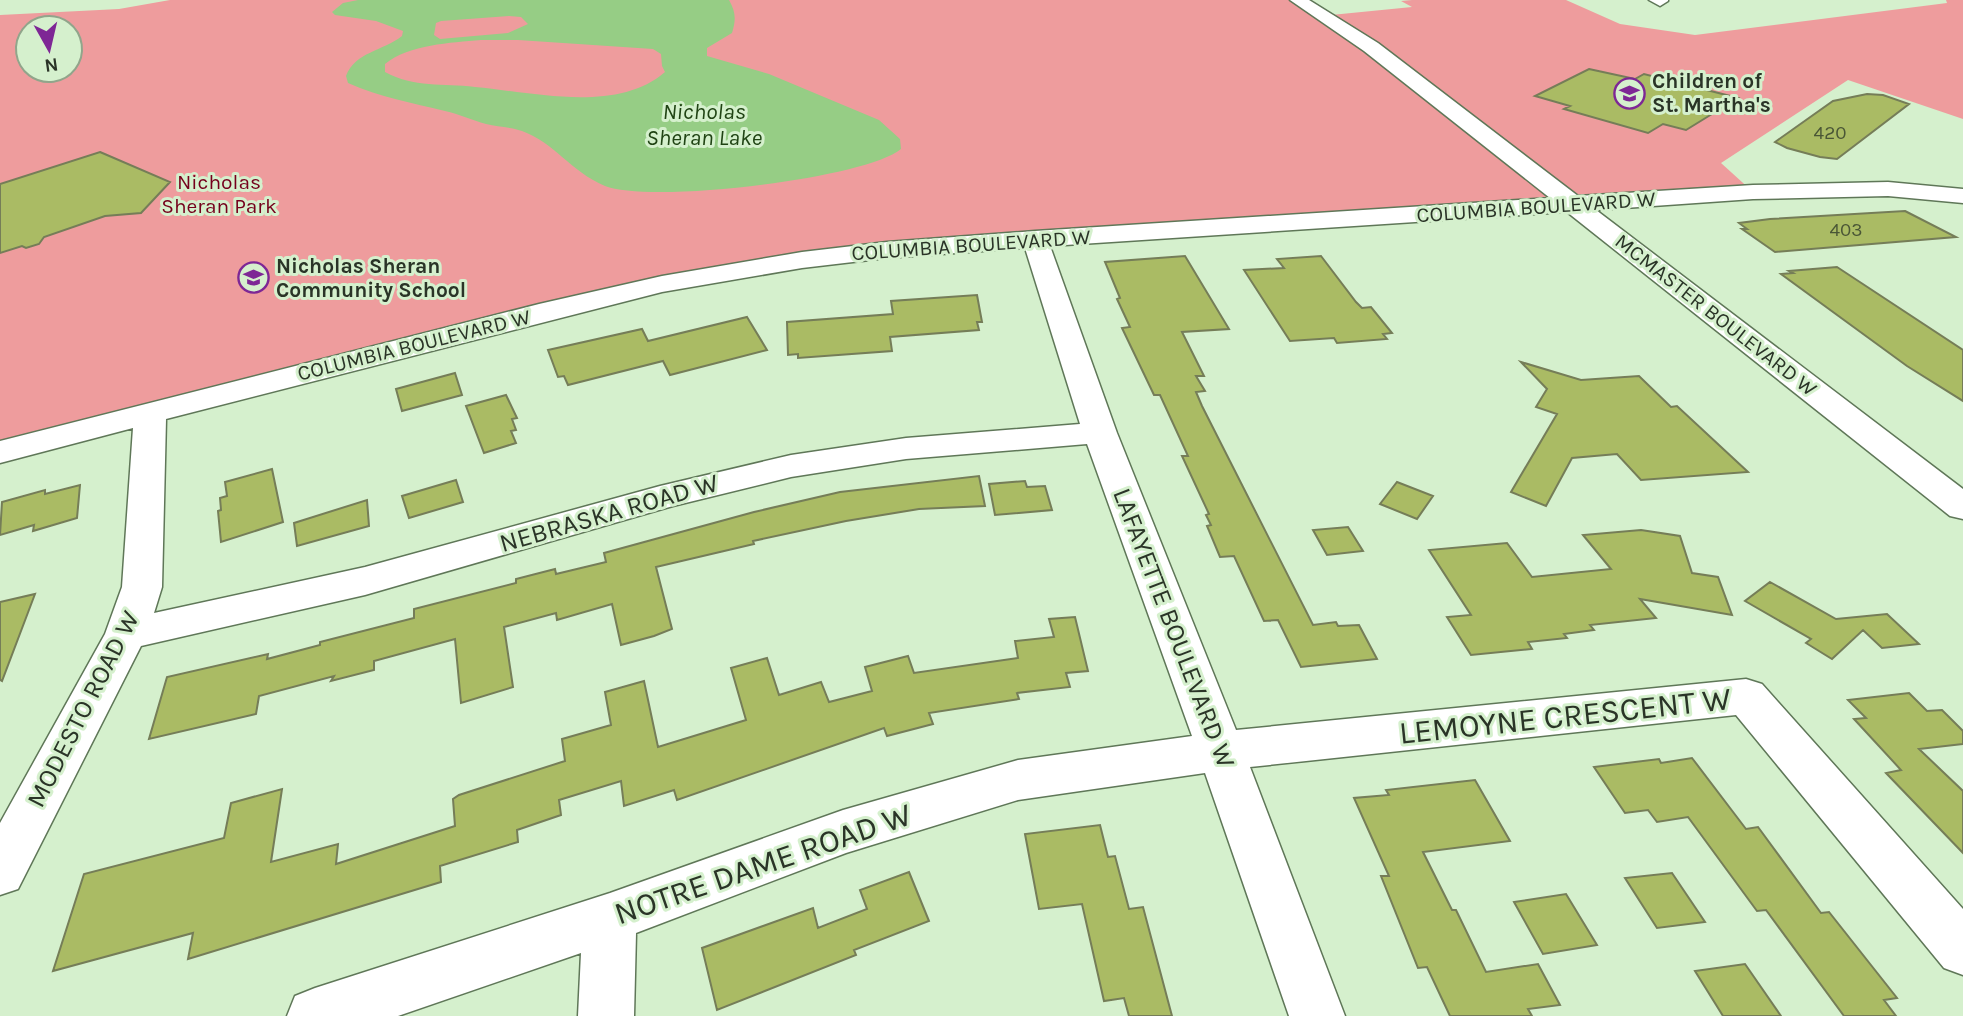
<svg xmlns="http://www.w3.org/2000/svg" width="1963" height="1016" font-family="Karla,sans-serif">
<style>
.green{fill:#ee9c9d;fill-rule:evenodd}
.water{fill:#96cd85;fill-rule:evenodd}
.building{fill:#aabb64;stroke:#757d58;stroke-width:2}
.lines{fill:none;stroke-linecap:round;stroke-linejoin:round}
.minor-casing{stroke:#5f7758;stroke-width:3}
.minor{fill:#fff;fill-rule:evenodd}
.labels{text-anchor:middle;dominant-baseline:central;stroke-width:6;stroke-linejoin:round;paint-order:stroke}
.far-number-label{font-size:19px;fill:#4a5636}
.far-poi-label{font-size:21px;font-weight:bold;fill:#2a3427;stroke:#d5f0cd;text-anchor:start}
.far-park-label{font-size:21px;fill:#75001c;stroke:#d5f0cd}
.far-street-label{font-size:21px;fill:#2a3427;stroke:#d5f0cd}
.far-water-label{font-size:23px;font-style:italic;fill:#204414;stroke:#d5f0cd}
.street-label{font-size:26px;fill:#2a3427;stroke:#d5f0cd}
.near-street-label{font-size:32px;fill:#2a3427;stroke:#d5f0cd}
</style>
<rect width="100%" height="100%" fill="#d5f0cd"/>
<path class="green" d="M170,0H1298L1321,16L1412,7L1401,1L1412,0H1566L1620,24L1695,35L1947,3L1946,0H1963V119L1848,80L1721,163L1753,192L1035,239L662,284L0,452V15L119,9ZM28,28H70V70H28Z"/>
<path class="water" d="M358,0H729C736,12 736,20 732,33L707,48V56L769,74L879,120L900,139L901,149C864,179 651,204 605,186C570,171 555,143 522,131C510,127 498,127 486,124C472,120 459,114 445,111C412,103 380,97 348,83L346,76C355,52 383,51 402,36L403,31L376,21L335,15L332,12L343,3ZM509,16L521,17L528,24L508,33L440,39L434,35L436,23L441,21ZM481,40H518L653,49L661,54L662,66L665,72C617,114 532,92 475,87C443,83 414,88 385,72V64C410,44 450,43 481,40Z"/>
<path class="building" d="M1589,69L1635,79L1644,74L1738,98L1686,130L1663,124L1648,133L1564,109L1570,106L1535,96Z
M1867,94L1883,95L1909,104L1837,159L1820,157L1787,148L1775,142L1833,101Z
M100,152L170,182L141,213L105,216L44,237L39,244L26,248L22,246L0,253V184Z
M1905,211L1956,237L1775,252L1742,229H1747L1739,223L1770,219Z
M1185,256L1229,329L1182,332L1204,376H1196L1205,391L1196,392L1202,406L1313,625L1336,622L1338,626L1359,625L1377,659L1301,667L1278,620L1264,621L1234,556L1220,557L1207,526L1211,525L1206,515L1209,514L1182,456H1188L1160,395H1154L1122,328L1130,327L1117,299L1120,298L1105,262Z
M1321,256L1356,302L1362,308L1371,307L1392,333L1383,334L1387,339L1337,343L1334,338L1290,341L1244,270L1284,268L1277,259Z
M1837,267L1963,350V401L1907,366L1781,274L1793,273L1789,271Z
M977,295L982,322H977L979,330L890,337L892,351L798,358V354L788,355L787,322L893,314L891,301Z
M747,317L767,350L670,375L663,361L568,385L564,376L558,377L548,350L642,329L648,341Z
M1521,362L1581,380L1639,376L1671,407L1677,406L1748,472L1641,480L1617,454L1572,458L1546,506L1511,492L1557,414L1536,407L1547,389Z
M455,373L462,395L402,411L396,389Z
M506,395L517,418L512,419L516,430L511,431L516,443L484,453L466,406Z
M272,469L283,522L221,542L218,511L221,510L220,498L227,496L225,482Z
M979,476L985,506L919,509L846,521L753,541L754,544L656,567L672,629L654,636L621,645L612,604L557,620L556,613L504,627L513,687L461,703L455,639L374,661V670L331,681L334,676L259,696L256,714L149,739L167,677L268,654L267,659L320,645V642L414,618V609L516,583V579L555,569L556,574L606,562L604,553L754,512L840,492Z
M456,480L463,502L409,518L402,496Z
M1025,481L1027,487L1045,486L1052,510L995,515L989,484Z
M1397,482L1433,496L1417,519L1380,504Z
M80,485L77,518L33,531L34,525L0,535L2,502L45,490V494Z
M367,500L369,526L297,546L294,523Z
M1348,527L1363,551L1327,555L1313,530Z
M1641,530L1680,536L1692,573L1718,577L1732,615L1640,599L1656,618L1590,625L1594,630L1564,634L1567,638L1528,642L1532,649L1471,655L1447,617L1471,615L1429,550L1507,543L1532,577L1611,569L1583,535Z
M1770,582L1836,619L1887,614L1919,644L1882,648L1863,630L1832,659L1806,643L1811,639L1745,601Z
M35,594L2,681L0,680V602Z
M1075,617L1088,671L1066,673L1070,687L1017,693L1019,699L929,713L933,724L887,736L884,728L677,800L674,790L624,806L621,781L559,800L561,815L517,830L518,842L440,866L441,882L188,959L193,933L53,971L84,874L224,838L231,803L282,789L271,862L338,844L336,864L455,826L453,799L459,795L565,761L562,739L611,725L605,692L644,681L658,747L746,720L731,668L767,658L779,695L821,682L829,702L872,691L865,667L908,656L914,673L1018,658L1015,641L1054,637L1049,619Z
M1909,693L1927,711L1942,710L1963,731V744L1919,749L1963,791V853L1886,773L1901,770L1854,719L1866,718L1848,700Z
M1692,758L1746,829L1758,827L1821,913L1829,912L1897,998L1884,1000L1896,1016H1844L1766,910L1757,911L1688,817L1657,822L1648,810L1625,813L1594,767L1659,759L1661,763Z
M1475,780L1510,841L1423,852L1452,910H1456L1486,972L1538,964L1560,1005L1528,1009L1532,1016H1450L1427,967L1418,968L1381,876H1389L1354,798L1389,795L1386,790Z
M1100,825L1108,857L1115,856L1129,909L1143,907L1172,1016H1129L1124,998L1104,1001L1082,904L1039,909L1025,834Z
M909,872L929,921L854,950L856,955L717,1010L702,948L813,908L818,928L867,909L860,890Z
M1672,873L1705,922L1657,928L1625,878Z
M1566,894L1597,945L1543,954L1514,902Z
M1745,964L1781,1016H1723L1695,971Z"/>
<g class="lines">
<defs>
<path id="minor" d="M1290,0H1309L1378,43L1578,196L1753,185L1888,182L1963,189V203L1888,196L1753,199L1596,210L1963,489V519L1950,516L1567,212L1050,246L1117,433L1236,730L1746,679L1762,684L1963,909V975L1944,968L1736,715L1250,767L1345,1016H1289L1205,773L1018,800L846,853L636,933L634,1016H578L581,953L398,1016H287L295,996L315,988L610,893L843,810L1018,760L1192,736L1087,444L906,459L791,477L673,506L365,595L141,646L18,889L0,895V823L105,634L122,587L133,428L0,463V441L539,304L662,276L802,252L887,242L1035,231L1550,198L1364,51ZM1025,248L1080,424L906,438L791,455L660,486L365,567L154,613L162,587L166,419L662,292L802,268L887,258Z
M1649,0H1668V1L1660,6Z"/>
</defs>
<use href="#minor" class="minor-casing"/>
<use href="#minor" class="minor"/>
</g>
<defs>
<symbol id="school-ring" viewBox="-11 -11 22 22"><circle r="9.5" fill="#d5f0cd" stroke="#7e2795" stroke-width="1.5"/><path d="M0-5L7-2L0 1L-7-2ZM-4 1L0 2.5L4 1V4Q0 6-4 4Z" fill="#7e2795"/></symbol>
</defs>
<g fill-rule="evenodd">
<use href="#school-ring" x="1612" y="76" width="35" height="35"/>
<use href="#school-ring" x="236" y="260" width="35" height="35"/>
</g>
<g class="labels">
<g class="far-number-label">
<text x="1830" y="133">420</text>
<text x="1846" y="230">403</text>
</g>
<g class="far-poi-label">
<text x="1652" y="81">Children of<tspan x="1652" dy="24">St. Martha's</tspan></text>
<text x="276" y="266">Nicholas Sheran<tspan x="276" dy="24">Community School</tspan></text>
</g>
<g class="far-park-label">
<text x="219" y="182">Nicholas<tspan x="219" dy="24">Sheran Park</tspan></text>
</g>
<g class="far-street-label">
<text transform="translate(1536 207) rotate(-4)">COLUMBIA BOULEVARD W</text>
<text transform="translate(971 245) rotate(-4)">COLUMBIA BOULEVARD W</text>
<text transform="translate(1716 315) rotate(38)">MCMASTER BOULEVARD W</text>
<text transform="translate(414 345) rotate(-14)">COLUMBIA BOULEVARD W</text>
</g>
<g class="far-water-label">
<text x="704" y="111">Nicholas<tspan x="704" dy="26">Sheran Lake</tspan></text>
</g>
<g class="street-label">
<text transform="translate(609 513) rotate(-16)">NEBRASKA ROAD W</text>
<text transform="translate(1174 628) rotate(69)">LAFAYETTE BOULEVARD W</text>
<text transform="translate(83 709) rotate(-63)">MODESTO ROAD W</text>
</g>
<g class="near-street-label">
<text transform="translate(1565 716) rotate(-6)">LEMOYNE CRESCENT W</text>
<text transform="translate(763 864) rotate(-19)">NOTRE DAME ROAD W</text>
</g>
</g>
<g transform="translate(49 49) rotate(172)"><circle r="33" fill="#d5f0cd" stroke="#91a58b" stroke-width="2"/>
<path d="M0-5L12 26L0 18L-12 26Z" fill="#7e2795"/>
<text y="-10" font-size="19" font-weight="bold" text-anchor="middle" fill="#2a3427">N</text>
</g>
</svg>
